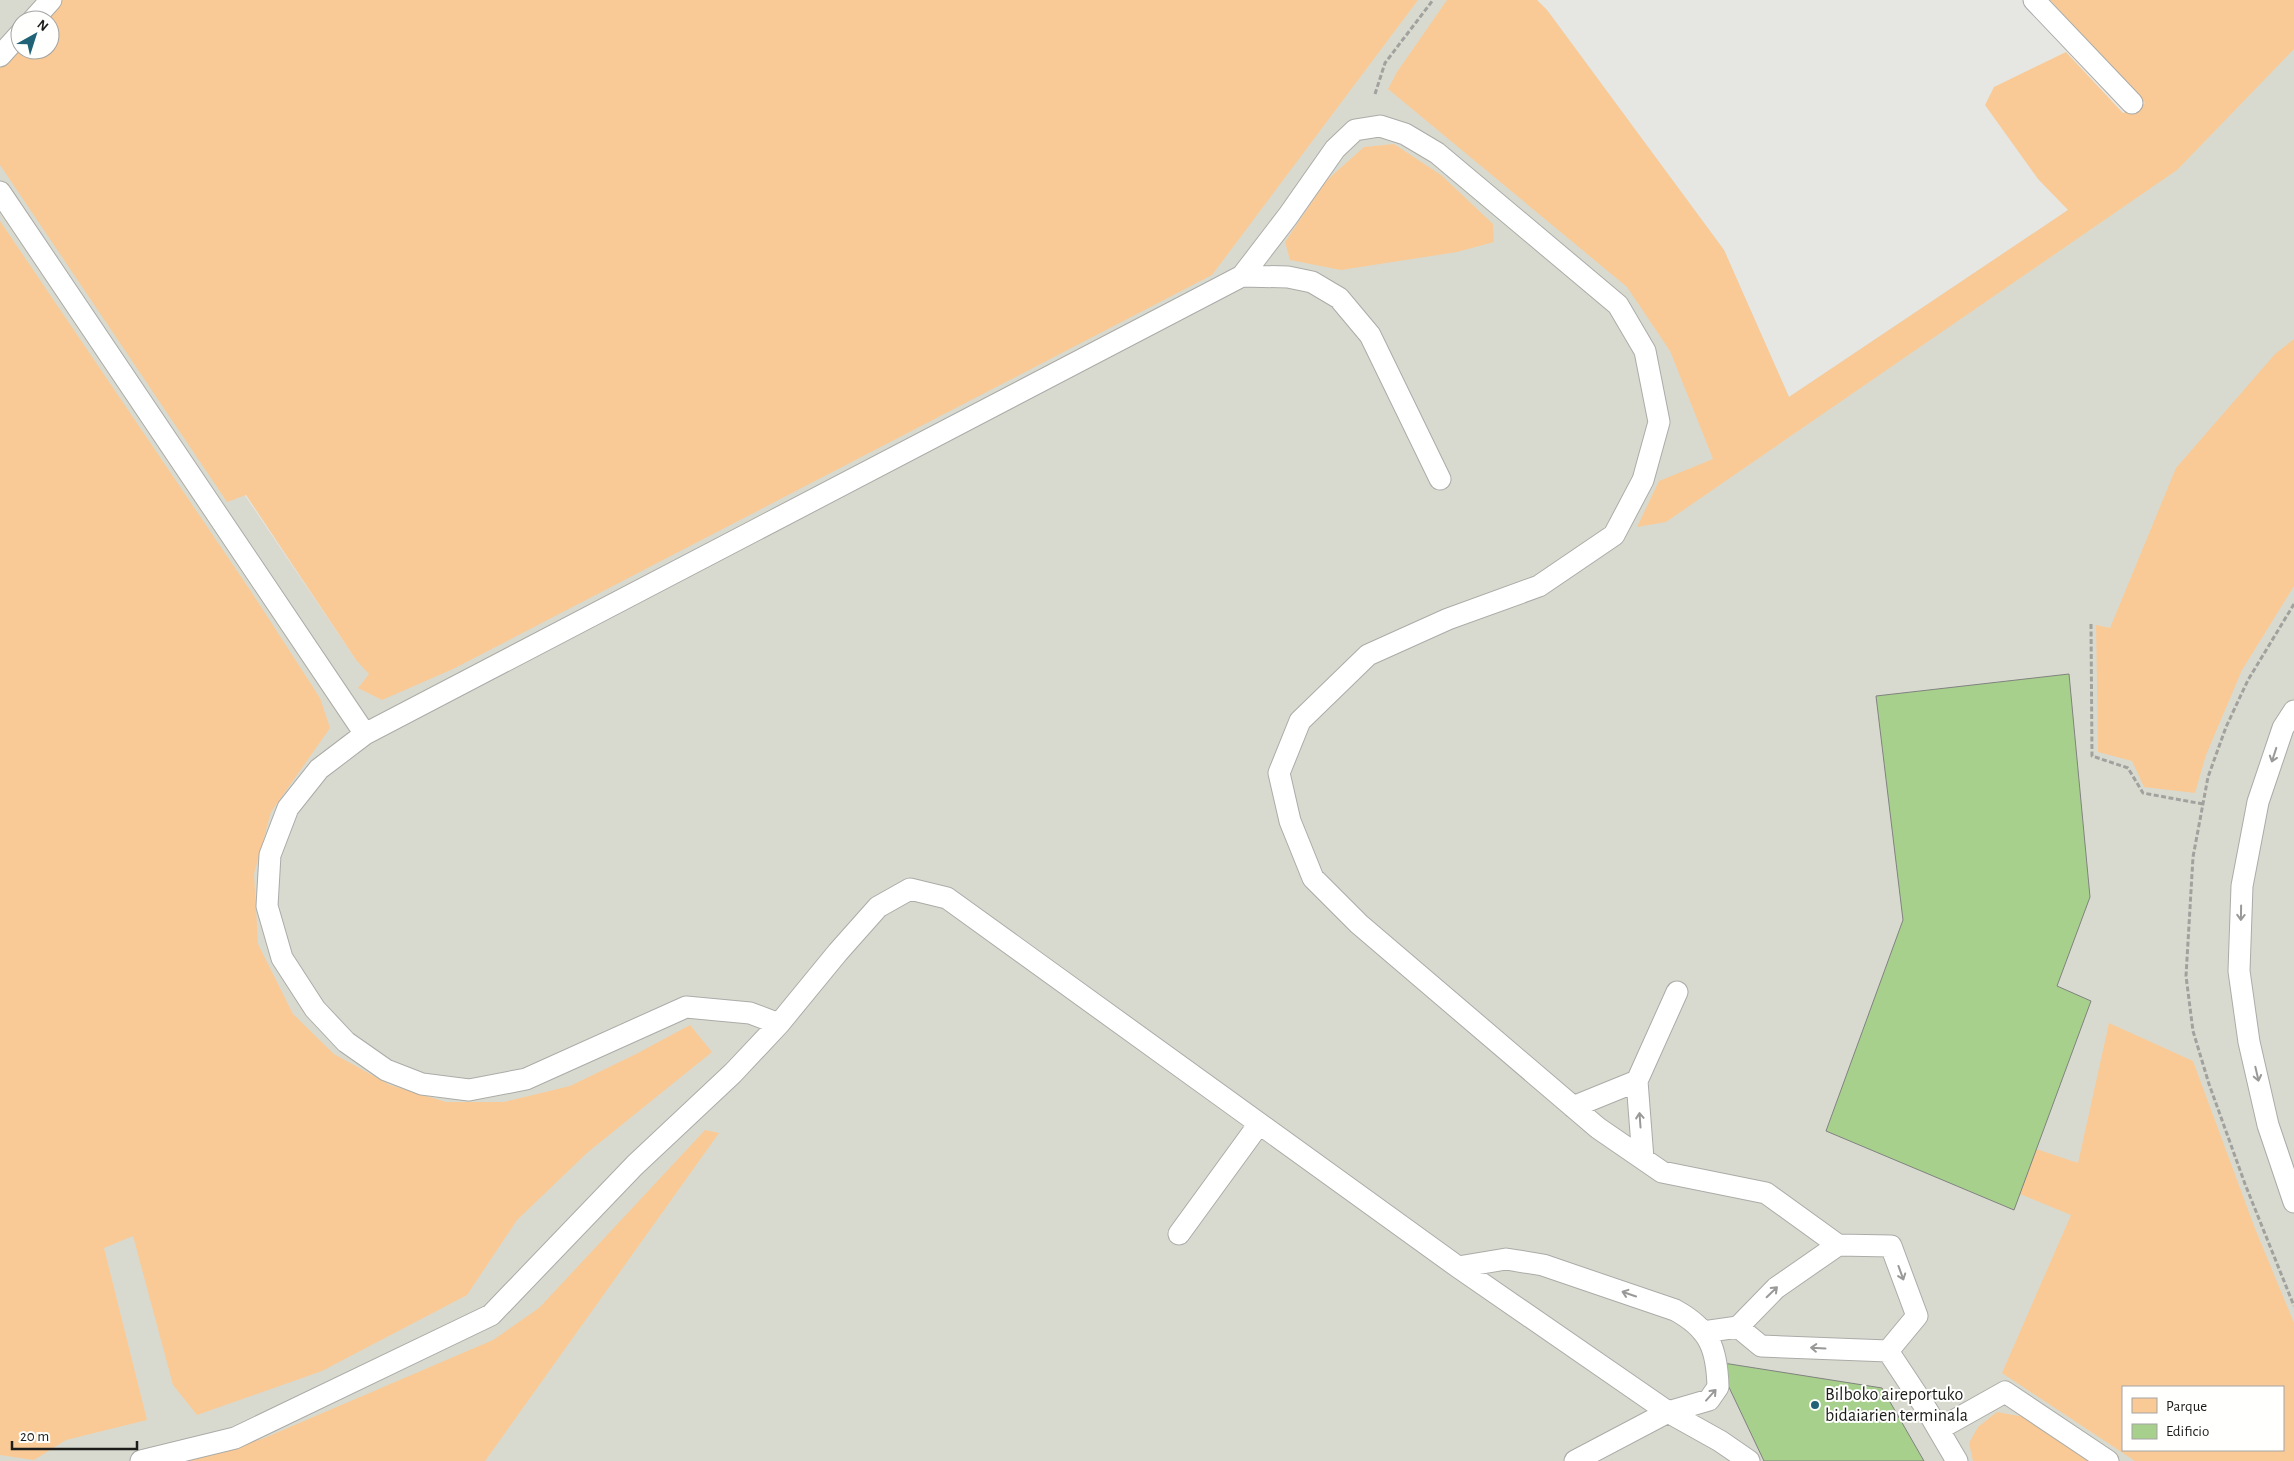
<svg xmlns="http://www.w3.org/2000/svg" width="2294" height="1461" font-family="'Alegreya Sans',sans-serif">
<style>
.built{fill:#d9dacf;fill-rule:evenodd}
.green{fill:#f9ca96;fill-rule:evenodd}
.building{fill:#a7d08d;stroke:#80827f}
.lines{fill:none;stroke-linecap:round;stroke-linejoin:round}
.lane-casing{stroke:#ababa8;stroke-width:23}
.path{stroke:#a1a19e;stroke-width:3;stroke-dasharray:5 2.5;stroke-linecap:butt}
.lane{stroke:#fff;stroke-width:21}
.oneway{stroke:#999998}
.poi-dot{fill:#206376;stroke:#fffffe;stroke-width:2}
.labels{text-anchor:middle;dominant-baseline:central;stroke-width:4;stroke-linejoin:round;paint-order:stroke}
.poi-label{font-size:18px;fill:#1c1c1b;stroke:#fffffe;text-anchor:start}
</style>
<rect width="100%" height="100%" fill="#e6e7e3"/>
<path class="built" d="M0,0H89L50,20H20V50L0,101Z
M1077,0H1537L1547,10L1724,250L1789,397L2068,210L2294,36V1461H0V132L356,660ZM2123,1387H2283V1450H2123Z"/>
<path class="green" d="M56,0H1418L1212,275L453,669L382,700L358,688L369,674L356,660L246,495L227,502L0,165V62L20,40V50H50V20H38Z
M1447,0H1537L1547,10L1724,250L1789,397L2068,210L2038,179L1985,105L1994,87L2066,52L2123,113L2145,103L2050,0H2294V49L2177,170L1666,522L1637,527L1659,481L1713,459L1670,351L1627,287L1388,89L1397,72Z
M1394,144L1441,175L1493,224L1494,242L1457,252L1341,270L1290,260L1285,242L1326,181L1364,147Z
M0,221L252,593L320,698L330,728L271,812L254,874L258,944L293,1014L334,1054L390,1085L446,1102H504L570,1086L636,1054L690,1025L712,1052L588,1152L517,1220L467,1295L322,1371L197,1415L173,1385L133,1236L104,1248L147,1420L66,1440L34,1460L0,1455Z
M2294,339V586L2242,670L2206,755L2195,793L2144,787L2132,761L2098,752L2096,625L2110,628L2176,468L2275,354Z
M2109,1023L2193,1061L2254,1226L2294,1323V1461H2135L2002,1373L2071,1215L2020,1194L2036,1149L2078,1163ZM2123,1387H2283V1450H2123Z
M705,1130L719,1133L485,1461H181L262,1439L493,1340L539,1308Z
M1997,1412L2025,1417L2092,1461H1973L1969,1443L1978,1427Z"/>
<path class="building" d="M2069,674L2090,897L2057,986L2091,1001L2014,1210L1826,1131L1903,920L1876,696Z
M1717,1362L1882,1388L1924,1461H1764Z"/>
<g class="lines">
<defs>
<path id="lane" d="M2034,0L2132,103
M33,20L51,0
M0,56L20,34
M0,192L365,734
M1242,276L1288,277L1312,282L1339,298L1370,335L1440,479
M2294,711L2283,728L2258,802L2242,886L2239,971L2249,1042L2268,1125L2294,1202
M779,1024L750,1013L686,1007L526,1079L469,1090L422,1084L386,1070L346,1042L315,1009L282,958L267,906L270,855L288,808L319,769L365,734L1242,276L1288,216L1335,149L1355,130L1380,126L1405,134L1437,153L1618,305L1645,351L1659,422L1643,480L1614,535L1539,586L1448,619L1368,655L1300,721L1279,773L1290,821L1313,878L1359,924L1598,1128L1662,1172L1766,1193L1838,1245
M1573,1107L1637,1081
M1643,1159L1637,1081L1677,992
M1179,1234L1259,1124
M1458,1267L1506,1259L1543,1265L1675,1310C1710,1329 1717,1349 1718,1387L1709,1400L1668,1412L1575,1461
M1703,1332L1738,1327L1761,1346L1888,1351L1917,1316L1891,1246L1838,1245L1776,1288L1738,1327
M1888,1351L1927,1410L1957,1461
M1939,1429L2005,1392L2108,1461
M141,1461L235,1438L491,1315L635,1165L733,1073L779,1024L838,952L878,907L910,889L947,898L1458,1267L1668,1412L1720,1441L1749,1461"/>
</defs>
<use href="#lane" class="lane-casing"/>
<path class="path" d="M1375,94L1385,63L1433,0
M2294,604L2248,680L2226,727L2208,777L2193,857L2186,976L2193,1031L2209,1084L2245,1184L2294,1306
M2091,624L2092,756L2128,768L2143,793L2203,804"/>
<use href="#lane" class="lane"/>
</g>
<defs><path id="oneway-shaft" d="M-6 0H5M1.5-3L5.5 0L1.5 3" fill="none" stroke-width="1.6" stroke-linecap="round" stroke-linejoin="round" transform="scale(1.25)"/></defs>
<g class="oneway">
<use href="#oneway-shaft" transform="translate(2274 755) rotate(108)"/>
<use href="#oneway-shaft" transform="translate(2241 913) rotate(91)"/>
<use href="#oneway-shaft" transform="translate(2257 1074) rotate(77)"/>
<use href="#oneway-shaft" transform="translate(1640 1120) rotate(-94)"/>
<use href="#oneway-shaft" transform="translate(1901 1273) rotate(70)"/>
<use href="#oneway-shaft" transform="translate(1772 1292) rotate(-44)"/>
<use href="#oneway-shaft" transform="translate(1629 1294) rotate(-161)"/>
<use href="#oneway-shaft" transform="translate(1818 1348) rotate(-177)"/>
<use href="#oneway-shaft" transform="translate(1711 1395) rotate(-48)"/>
</g>
<circle class="poi-dot" cx="1815" cy="1405" r="5"/>
<g class="labels">
<g class="poi-label">
<text x="1825" y="1395">Bilboko aireportuko<tspan x="1825" dy="21">bidaiarien terminala</tspan></text>
</g>
</g>
<rect x="2122" y="1386" width="162" height="65" fill="#fffffe" stroke="#a4a4a3"/>
<rect x="2132" y="1398" width="25" height="15" fill="#f9ca96" stroke="#a4a4a3"/>
<text x="2166" y="1411" font-size="15" fill="#1c1c1b">Parque</text>
<rect x="2132" y="1424" width="25" height="15" fill="#a7d08d" stroke="#a4a4a3"/>
<text x="2166" y="1436" font-size="15" fill="#1c1c1b">Edificio</text>
<g transform="translate(35 35) rotate(39)"><circle r="24" fill="#fffffe" stroke="#a4a4a3"/>
<path d="M0-4L9 19L0 12L-9 19Z" fill="#206376"/>
<text y="-8" font-size="14" font-weight="bold" text-anchor="middle" fill="#1c1c1b">N</text>
</g>
<path d="M12 1441v8h125v-8" fill="none" stroke="#1c1c1b" stroke-width="2.5"/>
<text x="20" y="1441" font-size="15" fill="#1c1c1b" stroke="#fffffe" stroke-width="4" paint-order="stroke">20 m</text>
</svg>
